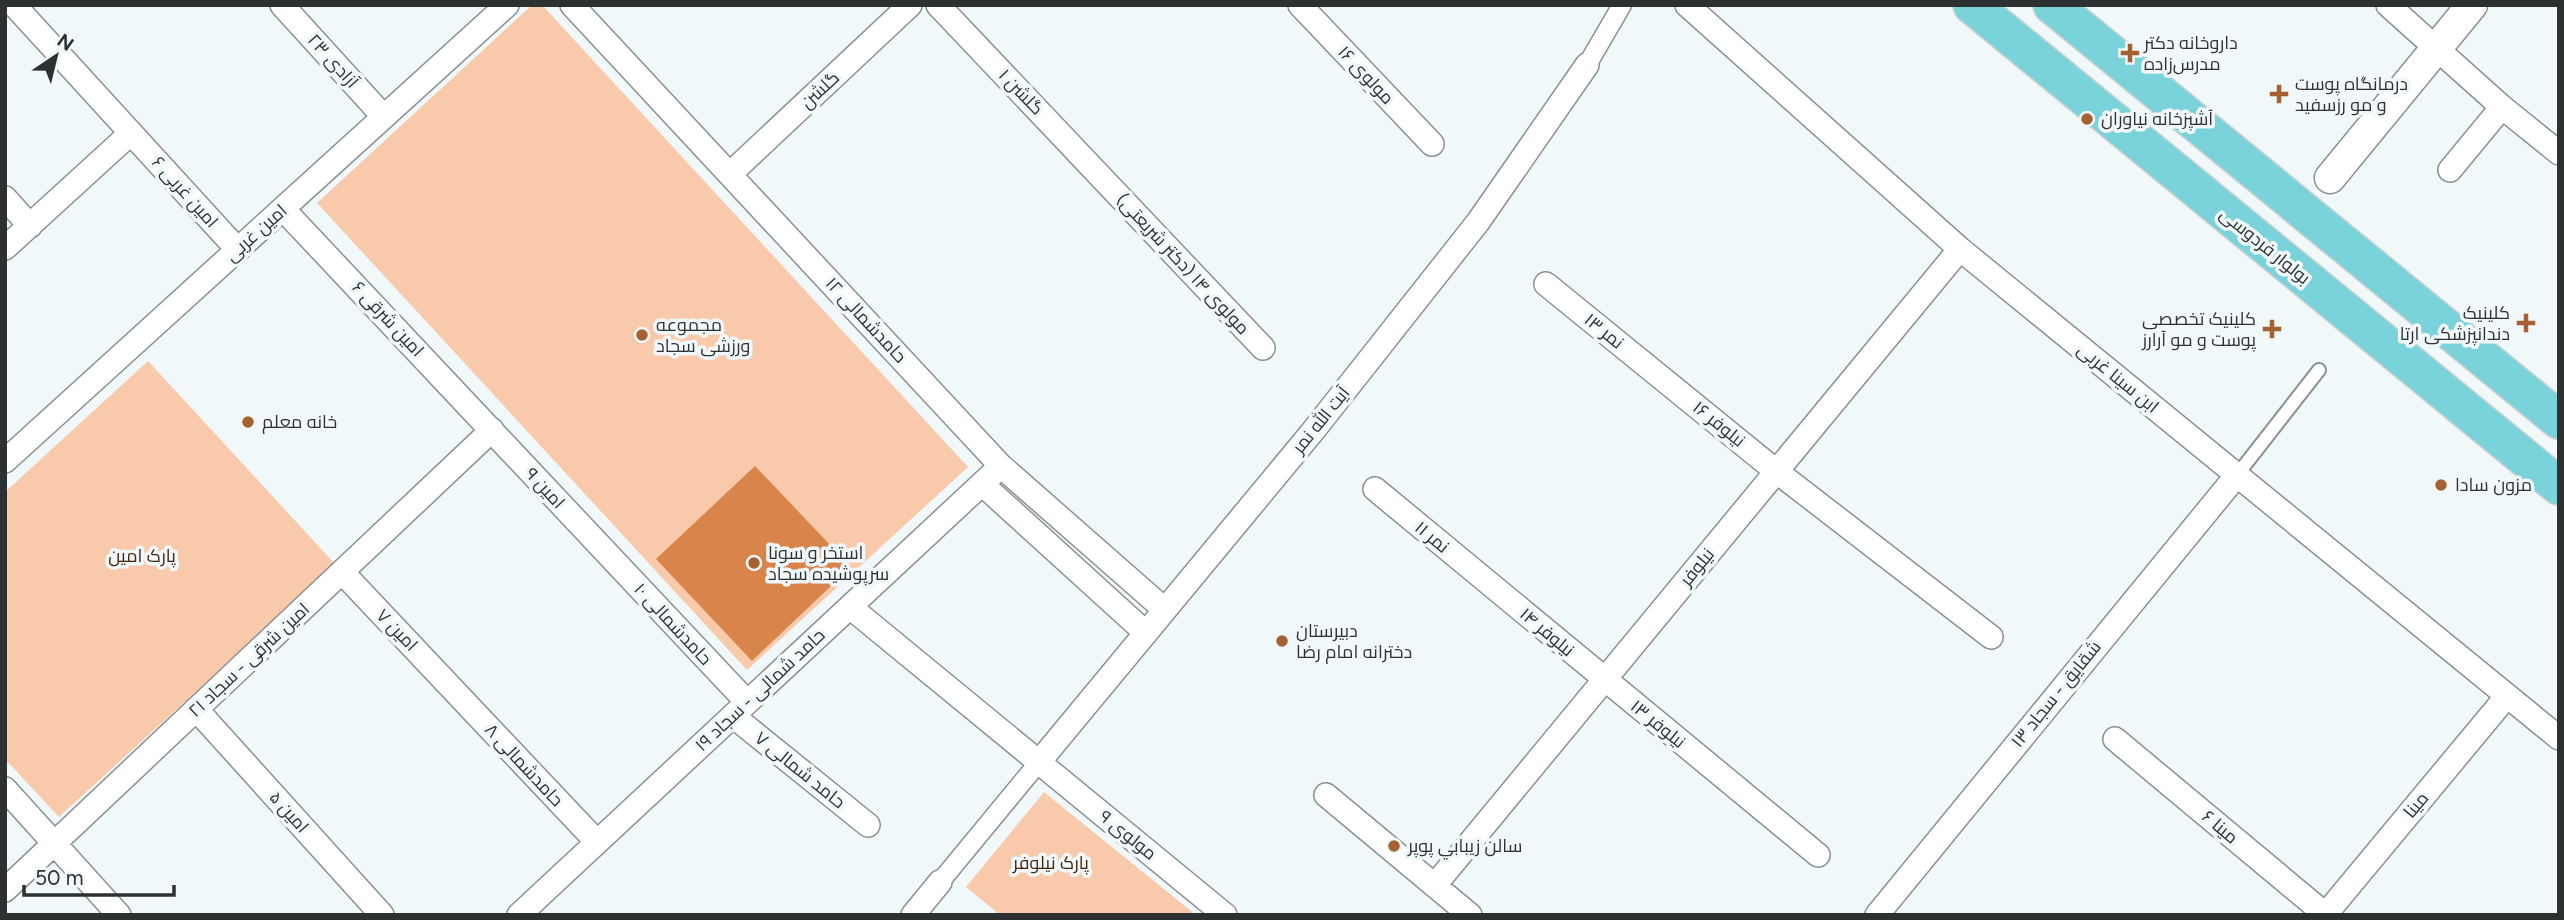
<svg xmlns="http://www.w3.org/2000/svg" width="2564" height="920" font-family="Figtree,Cairo,sans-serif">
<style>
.green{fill:#f9c9ac}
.water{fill:#d9844a}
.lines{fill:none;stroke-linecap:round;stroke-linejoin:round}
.service-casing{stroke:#8b9192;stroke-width:16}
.pedestrian-casing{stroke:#8b9192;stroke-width:21}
.minor-casing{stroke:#8b9192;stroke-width:26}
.tertiary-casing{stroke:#8b9192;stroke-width:33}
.primary-casing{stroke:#d1d2d2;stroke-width:40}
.service{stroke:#fff;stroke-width:12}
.pedestrian{stroke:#fff;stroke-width:18}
.minor{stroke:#fff;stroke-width:23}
.tertiary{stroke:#fff;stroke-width:30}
.primary{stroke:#7ad2db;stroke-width:37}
.poi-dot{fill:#a66133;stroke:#f1f8f9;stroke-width:2.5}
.labels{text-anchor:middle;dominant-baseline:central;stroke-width:7;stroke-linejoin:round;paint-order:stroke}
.poi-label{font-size:18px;fill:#2e3131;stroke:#f1f8f9;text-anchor:start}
.street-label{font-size:18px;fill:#2e3131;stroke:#f1f8f9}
.park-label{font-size:18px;fill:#46240b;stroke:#f1f8f9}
</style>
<rect width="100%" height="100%" fill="#f1f8f9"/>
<path class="green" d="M532,5H542L968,467L747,670L317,203Z
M148,361L335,564L59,817L5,759V492Z
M1044,792L1196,915H1000L966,887Z"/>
<path class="water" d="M755,466L851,567L752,661L656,559Z"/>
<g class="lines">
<defs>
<path id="service" d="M2237,475L2319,370"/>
<path id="pedestrian" d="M1587,65L1622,5
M940,882L1039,762"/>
<path id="minor" d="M14,5L238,250
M282,5L384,117
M572,5L1001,466L1165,610
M938,5L1263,348
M1300,5L1432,144
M1687,5L1960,249L2559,738
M2388,5L2502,107L2559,153
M2450,170L2502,107
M730,174L910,5
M5,198L30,226
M283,209L747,702
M5,248L131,133
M1546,284L1776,471L1991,637
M5,461L507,5
M982,484L1146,633
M1375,489L1818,855
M342,572L597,842
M850,607L1225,915
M196,709L382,915
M733,716L868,825
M2115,739L2326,915
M1039,762L1313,431L1478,222L1587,65
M5,789L119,915
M1326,795L1470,915
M1435,885L1960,249
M5,890L492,430
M519,915L1001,466
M913,915L940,882
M1877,915L2237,475
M2325,915L2507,696"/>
<path id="tertiary" d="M2330,178L2472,5"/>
<path id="primary" d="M1972,5L2559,486
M2052,5L2559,420"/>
</defs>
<use href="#service" class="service-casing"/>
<use href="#pedestrian" class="pedestrian-casing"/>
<use href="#minor" class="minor-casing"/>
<use href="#tertiary" class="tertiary-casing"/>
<use href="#primary" class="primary-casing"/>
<use href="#service" class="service"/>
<use href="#pedestrian" class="pedestrian"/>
<use href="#minor" class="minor"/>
<use href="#tertiary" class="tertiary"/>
<use href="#primary" class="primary"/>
</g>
<g class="poi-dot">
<path d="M2126.5 42.5h7v7h7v7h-7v7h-7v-7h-7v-7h7z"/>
<path d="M2275.5 83.5h7v7h7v7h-7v7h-7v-7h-7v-7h7z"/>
<circle cx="2087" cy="119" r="7"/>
<path d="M2522.5 312.5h7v7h7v7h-7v7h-7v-7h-7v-7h7z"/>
<path d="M2268.5 318.5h7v7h7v7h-7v7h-7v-7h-7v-7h7z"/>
<circle cx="642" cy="335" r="7"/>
<circle cx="248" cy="422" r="7"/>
<circle cx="2441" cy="485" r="7"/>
<circle cx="754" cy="563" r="7"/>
<circle cx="1282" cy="641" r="7"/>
<circle cx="1394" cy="846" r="7"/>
</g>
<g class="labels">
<g class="poi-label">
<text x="2144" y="43">داروخانه دکتر<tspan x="2144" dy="21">مدرس‌زاده</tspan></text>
<text x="2295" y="84">درمانگاه پوست<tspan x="2295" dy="21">و مو رزسفید</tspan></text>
<text x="2101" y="119">آشپزخانه نیاوران</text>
<text x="2510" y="313" text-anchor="end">کلینیک<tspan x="2510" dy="21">دندانپزشکی ارتا</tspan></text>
<text x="2256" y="319" text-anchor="end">کلینیک تخصصی<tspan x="2256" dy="21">پوست و مو آرارز</tspan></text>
<text x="656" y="325">مجموعه<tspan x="656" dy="21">ورزشی سجاد</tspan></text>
<text x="262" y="422">خانه معلم</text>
<text x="2455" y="485">مزون سادا</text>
<text x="768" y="553">استخر و سونا<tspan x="768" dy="21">سرپوشیده سجاد</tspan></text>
<text x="1296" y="631">دبیرستان<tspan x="1296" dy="21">دخترانه امام رضا</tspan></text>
<text x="1408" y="846">سالن زيبابي پوپر</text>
</g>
<g class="street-label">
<text transform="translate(333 61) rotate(48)">آزادی ۲۳</text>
<text transform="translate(1366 75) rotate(47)">مولوی ۱۶</text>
<text transform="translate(820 90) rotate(-43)">گلشن</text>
<text transform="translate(1021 92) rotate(46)">گلشن ۱</text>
<text transform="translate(185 192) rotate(48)">امین غربی ۶</text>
<text transform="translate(256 233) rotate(-42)">امین غربی</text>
<text transform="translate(2265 246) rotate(39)">بولوار فردوسی</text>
<text transform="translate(1183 264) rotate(47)">مولوی ۱۴ (دکتر شریعتی)</text>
<text transform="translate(388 319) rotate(47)">امین شرقی ۶</text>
<text transform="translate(866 320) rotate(47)">حامدشمالی ۱۲</text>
<text transform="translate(1604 331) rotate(39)">نمر ۱۳</text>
<text transform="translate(2118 378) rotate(39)">ابن سینا غربی</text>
<text transform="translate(1321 420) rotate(-51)">آیت الله نمر</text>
<text transform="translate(1719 424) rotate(39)">نیلوفر ۱۶</text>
<text transform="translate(545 488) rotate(47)">امین ۹</text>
<text transform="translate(1432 537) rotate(40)">نمر ۱۱</text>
<text transform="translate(1697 567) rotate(-51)">نیلوفر</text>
<text transform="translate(673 624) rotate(47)">حامدشمالی ۱۰</text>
<text transform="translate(397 630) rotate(46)">امین ۷</text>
<text transform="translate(1547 632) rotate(40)">نیلوفر ۱۴</text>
<text transform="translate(249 660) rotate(-43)">امین شرقی - سجاد ۲۱</text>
<text transform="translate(760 690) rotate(-43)">حامد شمالی - سجاد ۱۹</text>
<text transform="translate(2056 694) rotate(-51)">شقایق - سجاد ۱۳</text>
<text transform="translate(1658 724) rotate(39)">نیلوفر ۱۳</text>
<text transform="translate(524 765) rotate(47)">حامدشمالی ۸</text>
<text transform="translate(800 770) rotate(39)">حامد شمالی ۷</text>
<text transform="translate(2416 805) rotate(-50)">مینا</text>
<text transform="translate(289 812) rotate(48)">امین ۵</text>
<text transform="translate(2220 827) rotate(40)">مینا ۶</text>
<text transform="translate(1128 835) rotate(39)">مولوی ۹</text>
</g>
<g class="park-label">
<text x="142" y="556">پارک امین</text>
<text x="1051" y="863">پارک نیلوفر</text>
</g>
</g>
<rect width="2564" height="920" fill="none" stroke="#2e3131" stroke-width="14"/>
<g transform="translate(56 56) rotate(35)" stroke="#f1f8f9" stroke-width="5" paint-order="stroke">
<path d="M0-5L12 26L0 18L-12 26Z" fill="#2e3131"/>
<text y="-10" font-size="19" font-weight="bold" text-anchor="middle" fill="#2e3131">N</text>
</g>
<path d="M24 885v10h150v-10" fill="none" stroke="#2e3131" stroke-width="3.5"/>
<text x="35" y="885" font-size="21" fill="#2e3131" stroke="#f1f8f9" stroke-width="5" paint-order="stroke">50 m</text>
</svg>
